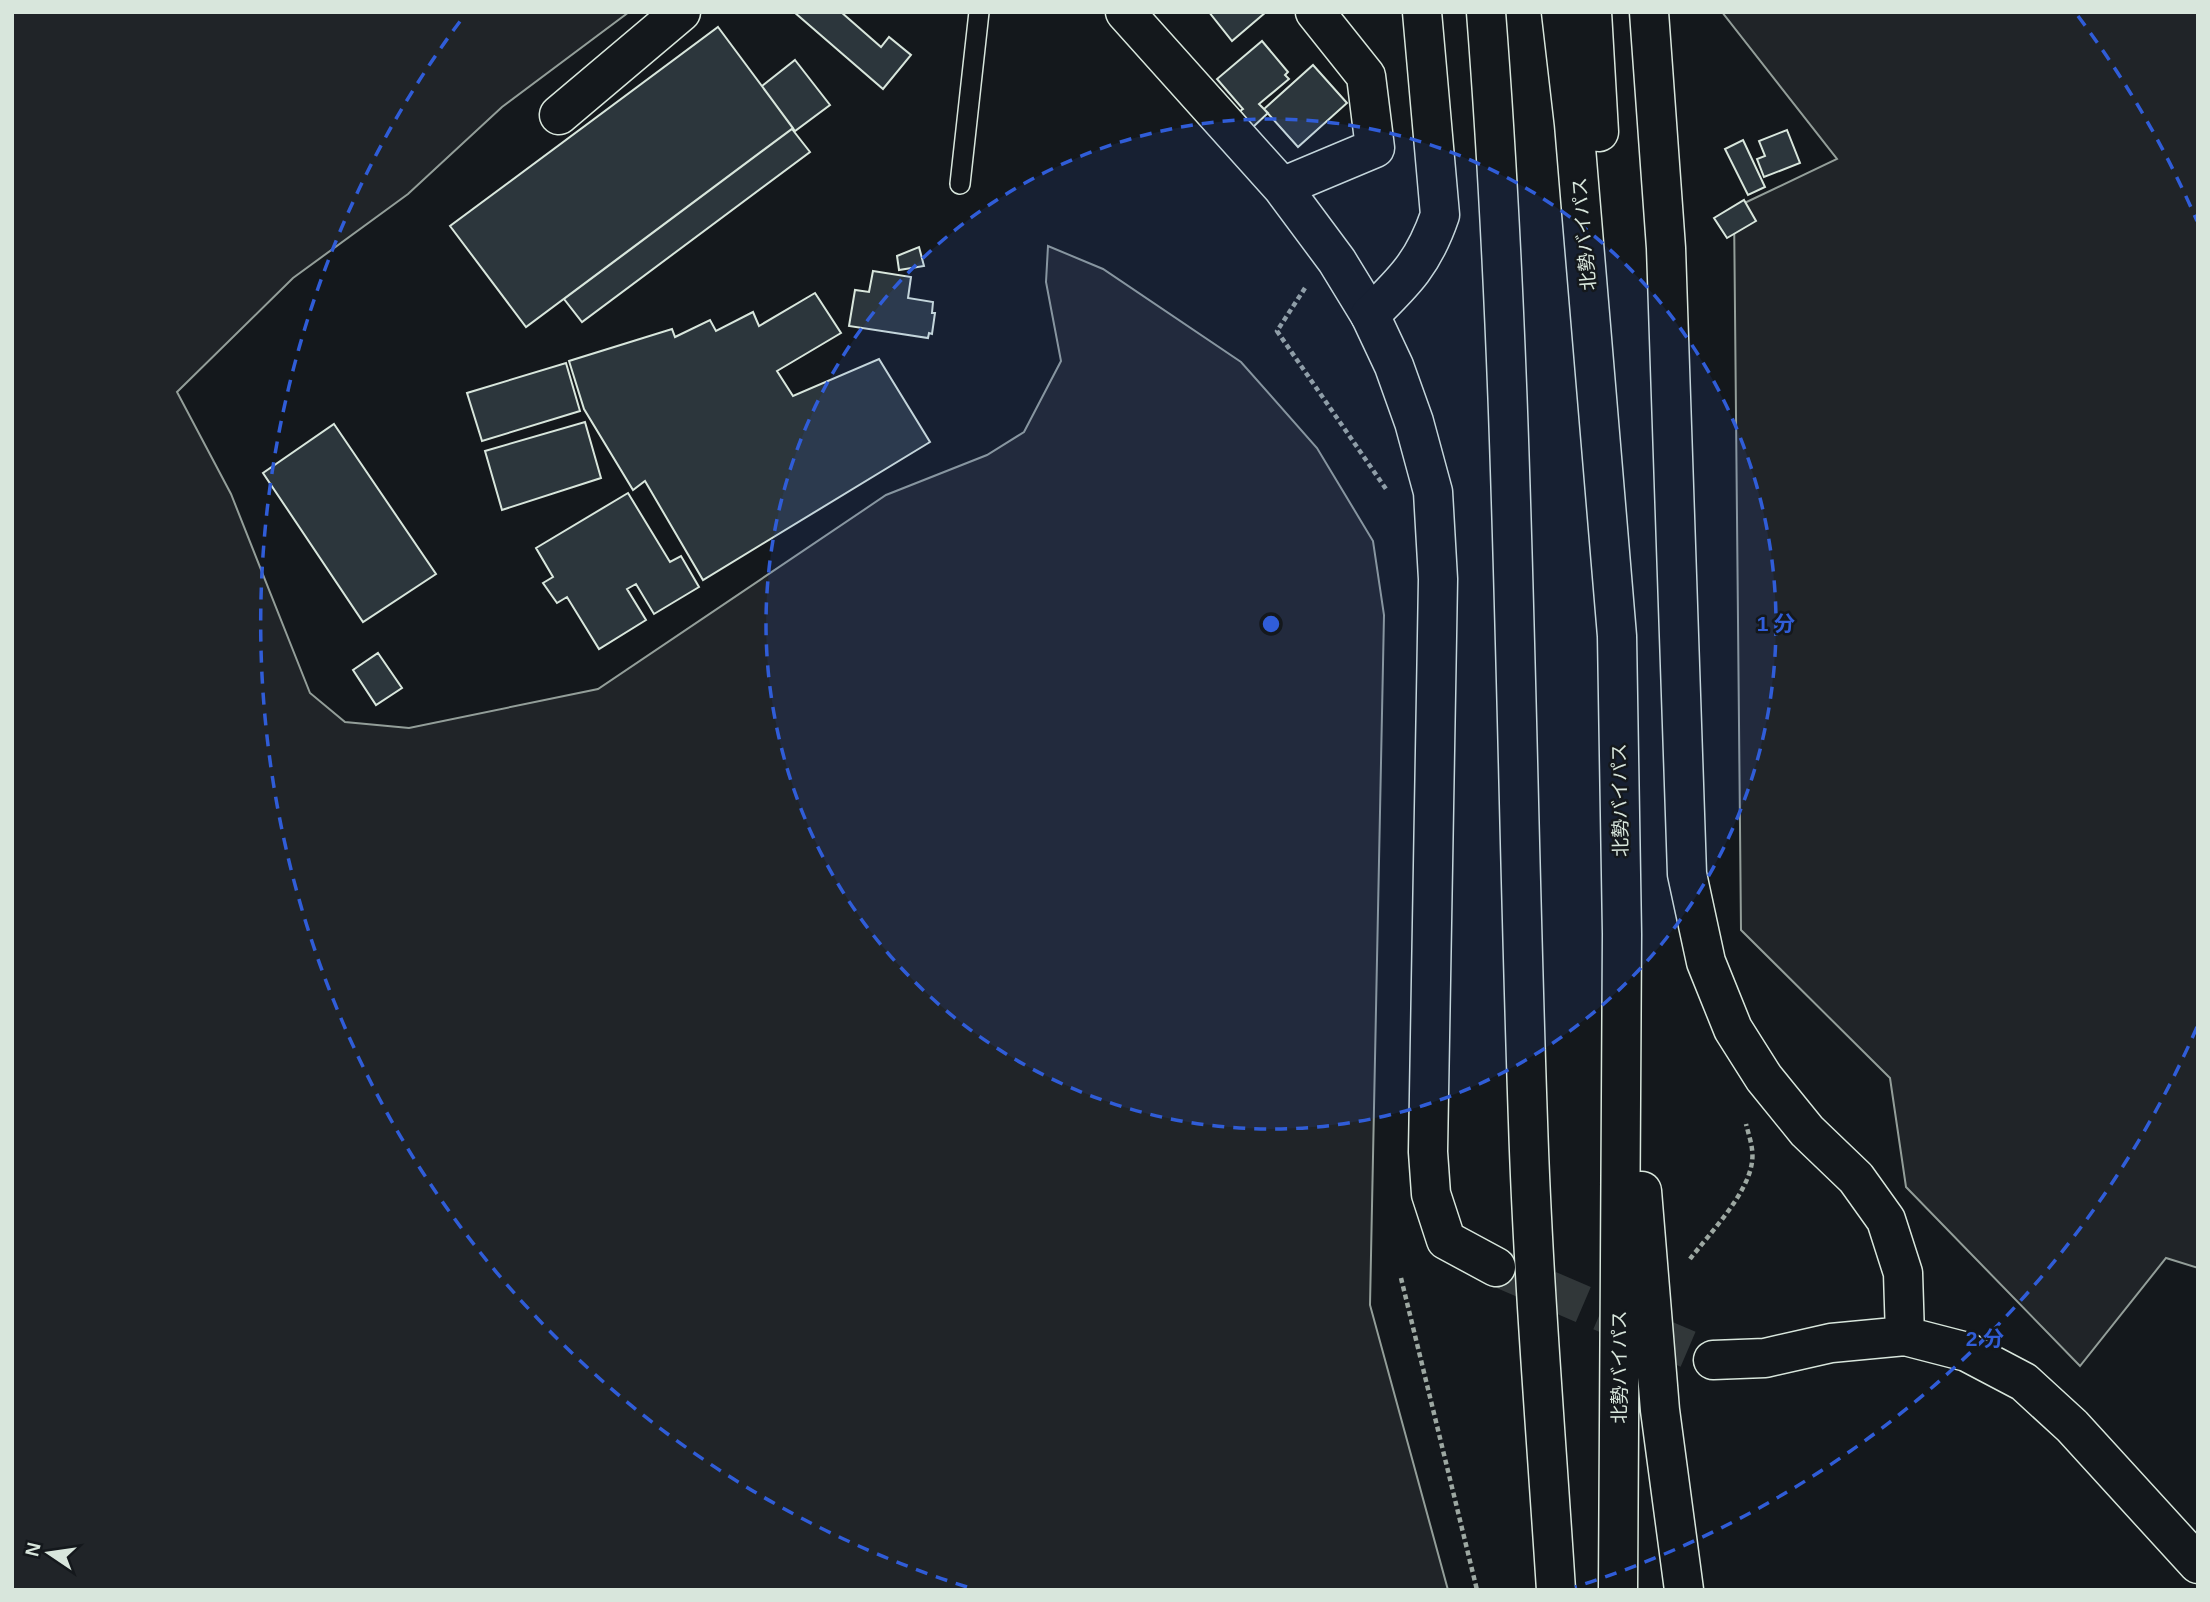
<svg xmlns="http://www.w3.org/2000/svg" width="2210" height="1602" font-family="Arial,'Noto Sans JP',sans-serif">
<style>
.green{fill:#202428;stroke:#939e99;stroke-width:2}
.building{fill:#2c363c;stroke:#d8e6dc;stroke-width:2}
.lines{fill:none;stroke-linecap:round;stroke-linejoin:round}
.secondary-tunnel{stroke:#313739;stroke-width:38;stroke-dasharray:38 19;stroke-linecap:butt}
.lane-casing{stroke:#d8e6dc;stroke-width:22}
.street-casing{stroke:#d8e6dc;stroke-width:41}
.secondary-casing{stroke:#d8e6dc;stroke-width:41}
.highway-casing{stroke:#d8e6dc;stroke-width:41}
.path{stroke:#9da8a2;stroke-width:4.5;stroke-dasharray:5 3.5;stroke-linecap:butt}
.lane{stroke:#14181c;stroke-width:19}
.street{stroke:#14181c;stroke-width:38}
.secondary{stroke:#14181c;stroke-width:38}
.highway{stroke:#14181c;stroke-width:38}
.ring{fill:none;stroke:#305dd8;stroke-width:3.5;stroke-dasharray:12 9}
.labels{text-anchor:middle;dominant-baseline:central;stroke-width:5;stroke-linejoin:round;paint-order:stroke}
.street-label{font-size:19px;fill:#d8e6dc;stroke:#14181c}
.centre{fill:#305dd8;stroke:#14181c;stroke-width:3.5}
.ring-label{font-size:21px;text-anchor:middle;font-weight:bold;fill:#305dd8;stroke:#14181c;stroke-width:5;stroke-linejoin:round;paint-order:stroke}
</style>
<rect width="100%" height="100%" fill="#14181c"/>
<path class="green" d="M12,12H629L502,107L408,194L293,278L177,392L231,494L310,693L345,722L409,728L598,689L886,495L987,455L1024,432L1061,361L1046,282L1048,246L1103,269L1241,362L1317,448L1373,541L1384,615L1370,1305L1448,1590H12Z
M1722,12H2198V1268L2166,1258L2080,1366L1906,1187L1890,1078L1741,930L1734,208L1837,159Z"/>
<path class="building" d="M794,12H841L881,47L889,37L911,55L883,89Z
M1209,12H1266L1232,41Z
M718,27L793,128L526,327L450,226Z
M1262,41L1288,72L1285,75L1289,79L1259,104L1268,113L1253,127L1240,111L1243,109L1217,79Z
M795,60L830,105L795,131L762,86Z
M1313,65L1347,103L1298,147L1264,109Z
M792,129L810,152L582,322L564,299Z
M1787,130L1800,163L1764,177L1757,159L1765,156L1759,141Z
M1743,140L1765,187L1748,195L1725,149Z
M1744,200L1756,221L1727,238L1714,218Z
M919,247L924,266L899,270L897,256Z
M873,271L911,277L908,298L933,302L932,313H935L932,334L929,333L928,338L849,326L855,290L869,292Z
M815,293L841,333L777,371L793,396L879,359L930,442L703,580L645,481L633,490L584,409L569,361L672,329L675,337L710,320L716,331L753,312L759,326Z
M566,363L580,411L482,441L467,393Z
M585,422L601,478L502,510L485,451Z
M334,424L436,574L363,622L263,473Z
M628,493L670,562L681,556L699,587L654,614L636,584L627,589L646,620L599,649L567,597L557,603L543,583L553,577L536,548Z
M378,653L402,688L376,705L353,670Z"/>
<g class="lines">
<path class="secondary-tunnel" d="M1496,1267L1713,1360"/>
<defs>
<path id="lane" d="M960,184L979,12"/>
<path id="street" d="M1125,12L1282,187L1337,261L1370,315
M559,115L681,12
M1282,187L1375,148L1366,76L1315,12"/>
<path id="secondary" d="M1422,12L1440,215C1424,262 1405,281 1370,315L1394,366L1414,422L1433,492L1438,579L1428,1152L1431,1194L1446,1240L1496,1267
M1649,12L1666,248L1687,874L1706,962L1733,1029L1764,1078L1807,1131L1856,1178L1886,1220L1903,1273L1905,1336
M1713,1360L1765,1358L1831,1343L1905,1336L1967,1352L2024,1382L2072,1426L2198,1564"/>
<path id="highway" d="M1486,12C1515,382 1515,752 1528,1122C1533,1278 1546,1434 1556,1590
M1561,12L1574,124L1617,636L1622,934L1618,1590
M1592,12L1599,132
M1642,1191L1660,1410L1684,1590"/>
</defs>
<use href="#lane" class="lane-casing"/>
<use href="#street" class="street-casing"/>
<use href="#secondary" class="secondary-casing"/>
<use href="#highway" class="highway-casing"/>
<path class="path" d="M1305,288L1277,331L1386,489
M1690,1259C1710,1233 1748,1194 1752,1162C1754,1149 1749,1136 1746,1124
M1401,1278L1477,1590"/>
<use href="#lane" class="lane"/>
<use href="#street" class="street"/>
<use href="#secondary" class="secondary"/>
<use href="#highway" class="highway"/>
</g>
<circle cx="1271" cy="624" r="505" fill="#305dd8" fill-opacity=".12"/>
<g class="ring">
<circle cx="1271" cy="624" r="505"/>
<path d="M2197 1027A1010 1010 0 0 1 1575 1587M967 1587A1010 1010 0 0 1 464 16M2078 16A1010 1010 0 0 1 2197 221"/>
</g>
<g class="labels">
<g class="street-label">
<text transform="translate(1584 234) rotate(-95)">北勢バイパス</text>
<text transform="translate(1620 800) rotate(-91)">北勢バイパス</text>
<text transform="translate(1619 1367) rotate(-90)">北勢バイパス</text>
</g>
</g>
<circle cx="1271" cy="624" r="10" class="centre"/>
<g class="ring-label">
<text x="1776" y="631">1 分</text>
<text x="1985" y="1346">2 分</text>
</g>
<rect width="2210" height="1602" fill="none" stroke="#d8e6dc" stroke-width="28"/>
<g transform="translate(49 1553) rotate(283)" stroke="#14181c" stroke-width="5" paint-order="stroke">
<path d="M0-5L12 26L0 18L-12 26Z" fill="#d8e6dc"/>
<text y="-10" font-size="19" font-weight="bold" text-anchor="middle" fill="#d8e6dc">N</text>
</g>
</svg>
